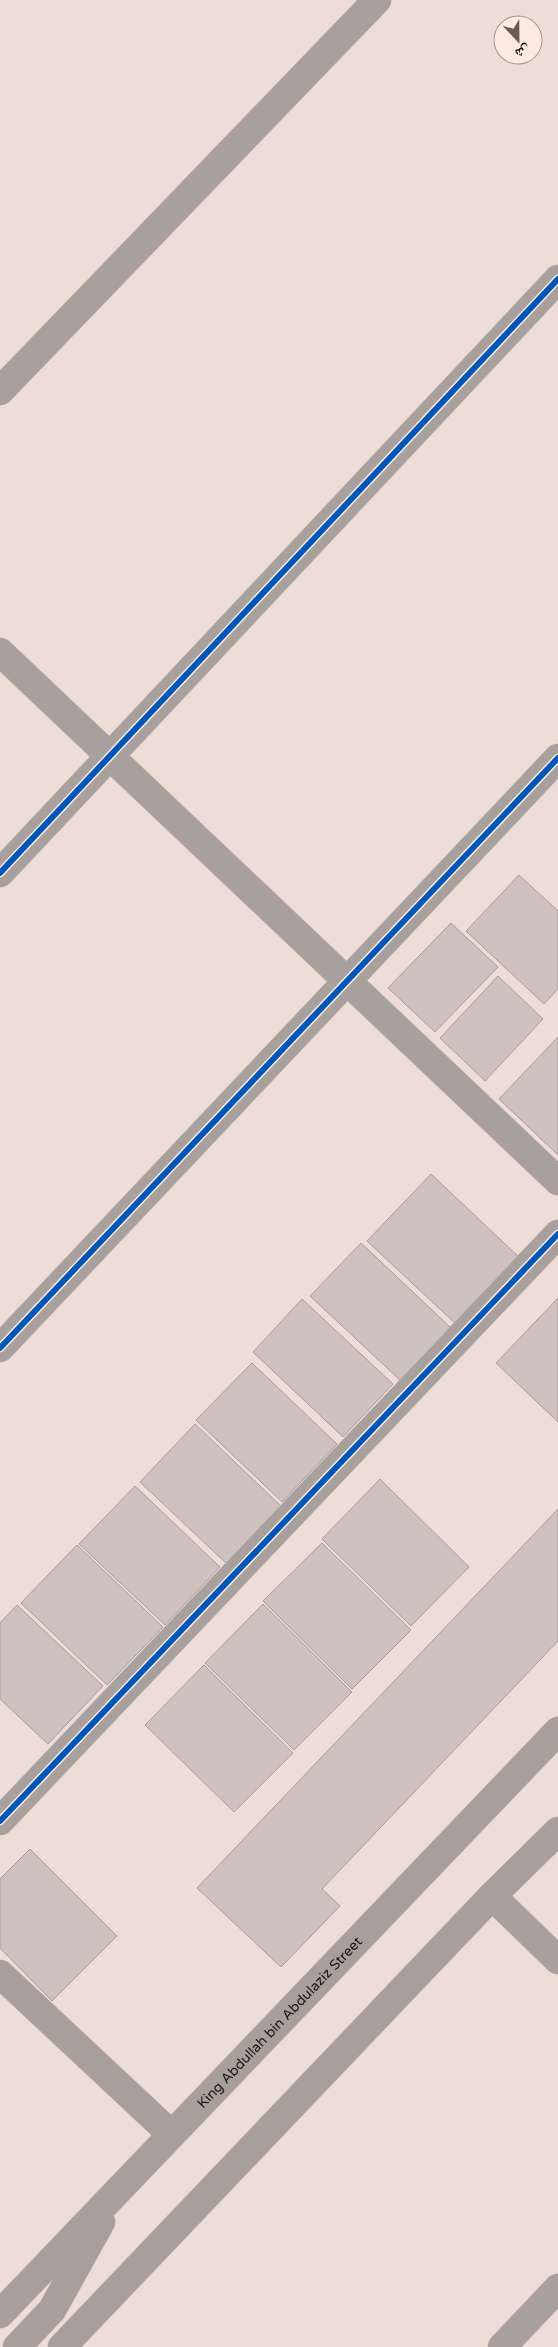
<svg xmlns="http://www.w3.org/2000/svg" width="558" height="2347" font-family="'Varela Round','Noto Naskh Arabic',sans-serif">
<style>
.building{fill:#cfc1be;stroke:#a99c99}
.lines{fill:none;stroke-linecap:round;stroke-linejoin:round}
.minor-casing{stroke:#c7bab5;stroke-width:29}
.secondary-casing{stroke:#c7bab5;stroke-width:29}
.minor{stroke:#a7a09c;stroke-width:28}
.secondary{stroke:#a89f9b;stroke-width:28}
.cycleway-casing{stroke:#fce9e2;stroke-width:9}
.cycleway{stroke:#0057b8;stroke-width:6}
.labels{text-anchor:middle;dominant-baseline:central;stroke-width:4.5;stroke-linejoin:round;paint-order:stroke}
.street-label{font-size:14px;fill:#201511;stroke:#fce9e2}
</style>
<rect width="100%" height="100%" fill="#eeddd7"/>
<path class="building" d="M519,875L558,911V989L544,1004L466,931Z
M451,923L498,967L435,1032L388,988Z
M498,976L543,1019L485,1081L440,1038Z
M558,1037V1155L499,1099Z
M431,1174L521,1259L458,1326L367,1241Z
M361,1243L451,1328L401,1381L310,1296Z
M558,1298V1422L496,1363Z
M302,1299L393,1384L343,1437L253,1352Z
M252,1363L337,1444L282,1502L196,1420Z
M195,1424L281,1506L226,1563L140,1482Z
M380,1479L469,1567L411,1626L322,1539Z
M135,1486L220,1567L165,1625L79,1544Z
M558,1509V1641L322,1889L340,1906L281,1967L197,1888Z
M322,1543L411,1630L352,1689L263,1601Z
M77,1545L163,1627L107,1685L21,1603Z
M263,1604L352,1692L294,1750L205,1663Z
M17,1605L103,1686L48,1744L0,1699V1623Z
M204,1665L293,1753L234,1812L145,1725Z
M30,1849L117,1936L52,2001L0,1948V1879Z"/>
<g class="lines">
<defs>
<path id="minor" d="M0,391L377,0
M0,652L558,1181
M0,873L558,279
M0,1348L558,758
M0,1821L558,1234
M492,1896L558,1960
M502,2347L558,2288"/>
<g id="secondary">
<path d="M0,1974L171,2134"/>
<path id="s1" d="M0,2314L558,1731"/>
<path d="M17,2347L52,2310L101,2222"/>
<path d="M62,2347L492,1896L558,1831"/>
</g>
</defs>
<use href="#minor" class="minor-casing"/>
<use href="#secondary" class="secondary-casing"/>
<use href="#minor" class="minor"/>
<use href="#secondary" class="secondary"/>
<defs>
<path id="cycleway" d="M0,873L558,279
M0,1348L558,758
M0,1821L558,1234"/>
</defs>
<use href="#cycleway" class="cycleway-casing"/>
<use href="#cycleway" class="cycleway"/>
</g>
<g class="labels">
<g class="street-label">
<text stroke="none"><textPath href="#s1" startOffset="404">King Abdullah bin Abdulaziz Street</textPath></text>
</g>
</g>
<g transform="translate(518 40) rotate(158)"><circle r="24" fill="#fce9e2" stroke="#a4948e"/>
<path d="M0-4L9 19L0 12L-9 19Z" fill="#685b56"/>
<text y="-8" font-size="14" font-weight="bold" text-anchor="middle" fill="#201511">ش</text>
</g>
</svg>
